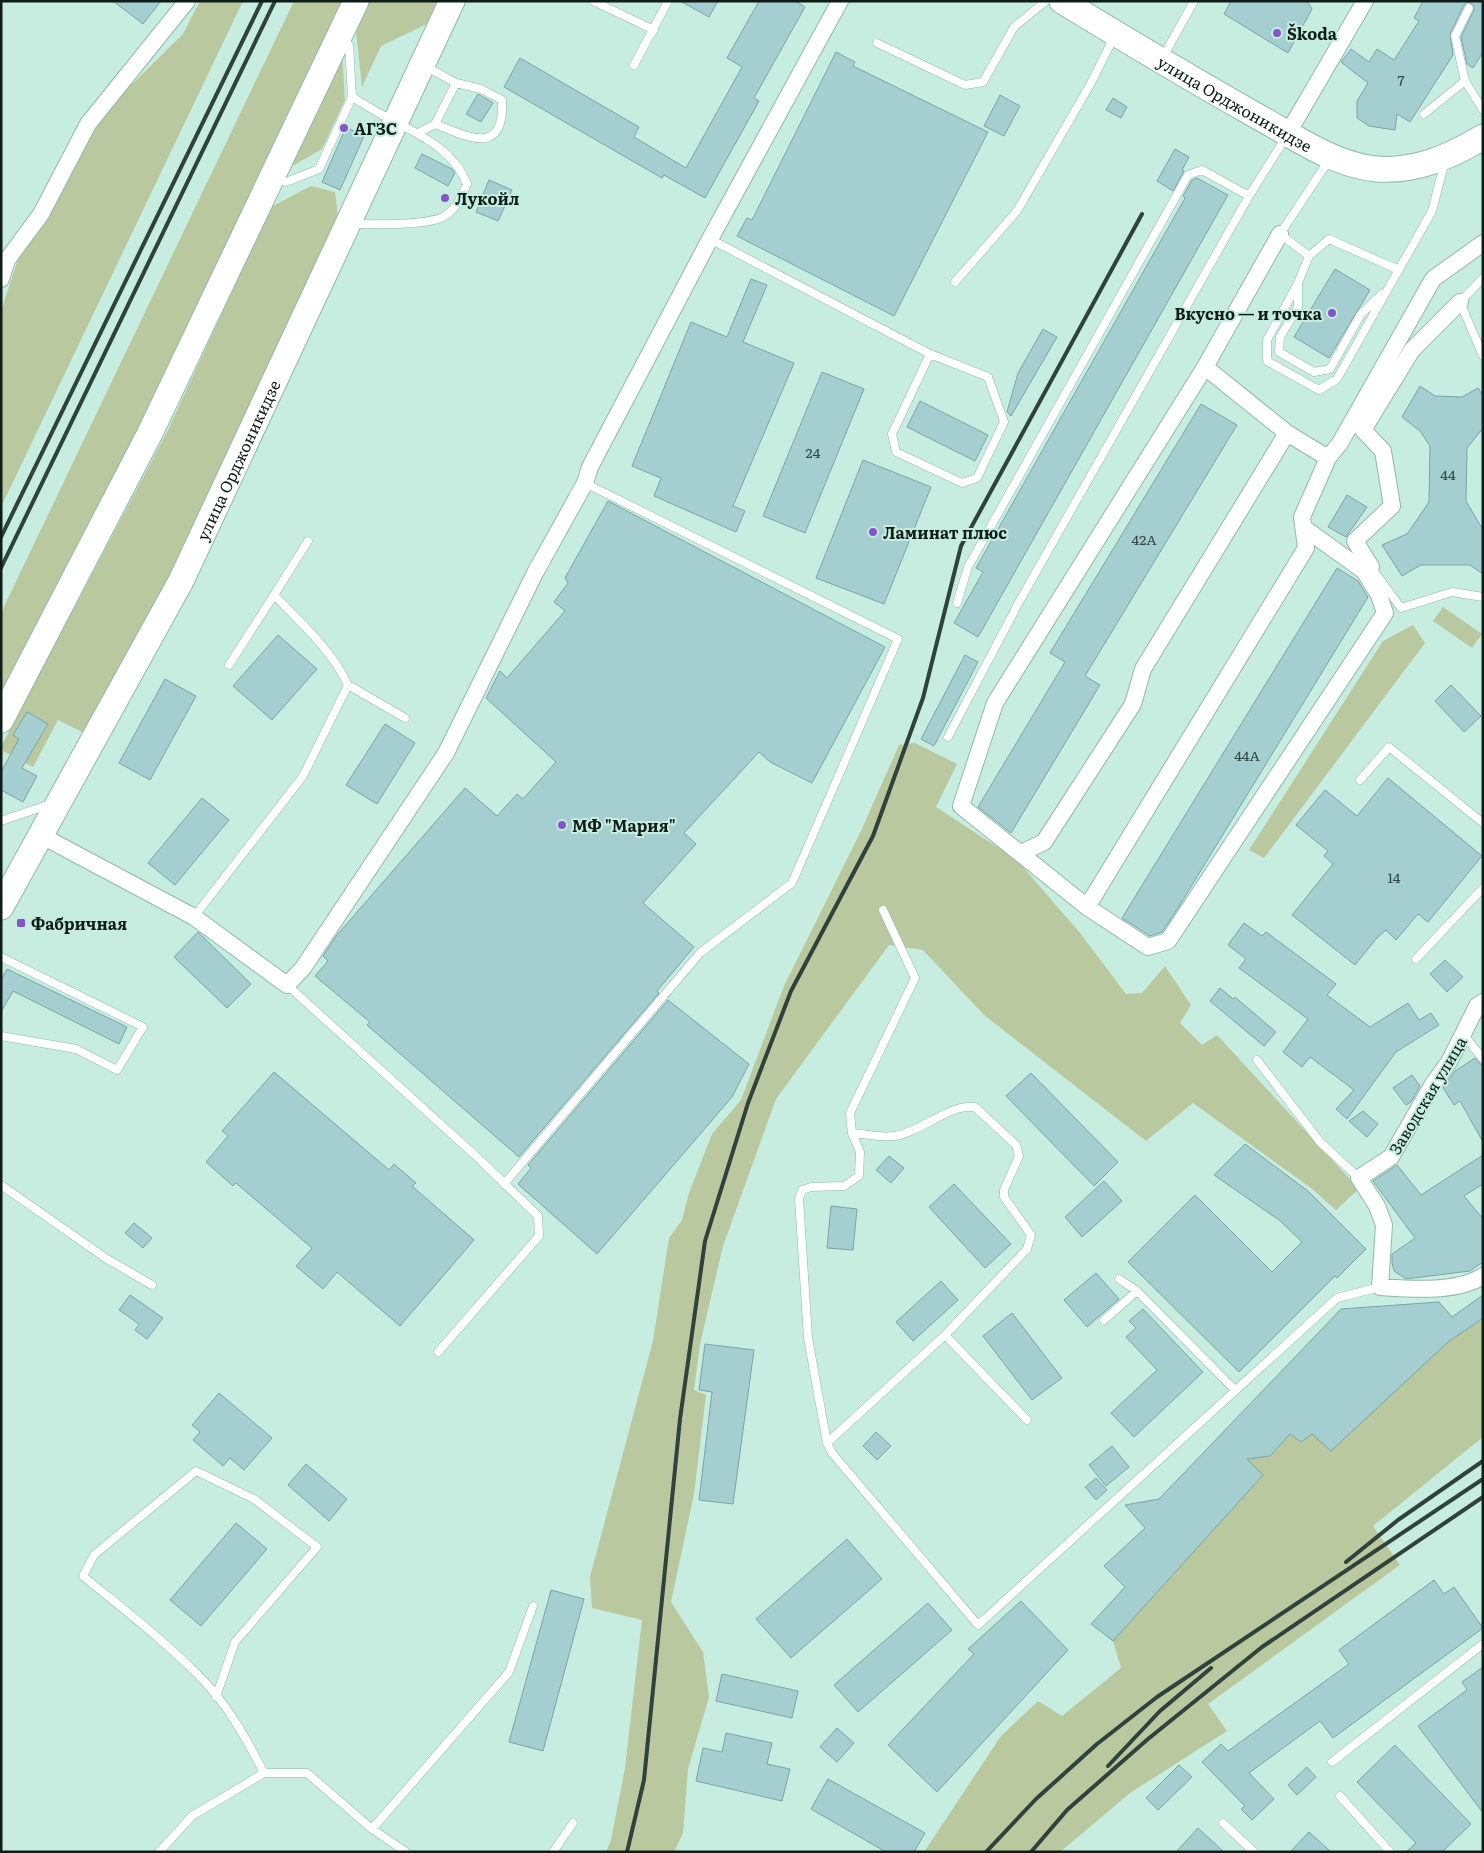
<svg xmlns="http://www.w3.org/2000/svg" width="1484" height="1853" font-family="Literata,serif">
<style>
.green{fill:#b9c89e}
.building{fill:#a4cecf;stroke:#7ca4a6}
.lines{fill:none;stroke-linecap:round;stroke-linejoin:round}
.lane-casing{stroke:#92b8ab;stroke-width:9}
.street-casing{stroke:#92b8ab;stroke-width:18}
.primary-casing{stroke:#92b8ab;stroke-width:27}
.lane{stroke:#fff;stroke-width:8}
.street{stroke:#fff;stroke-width:16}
.primary{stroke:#fff;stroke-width:25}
.rail{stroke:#2f423c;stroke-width:4}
.poi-dot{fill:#8554cd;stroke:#c6ede0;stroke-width:2}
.labels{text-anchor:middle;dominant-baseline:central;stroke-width:4;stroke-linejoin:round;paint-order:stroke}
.number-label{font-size:14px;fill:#344946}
.poi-label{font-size:16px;font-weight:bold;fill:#0e1d18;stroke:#c6ede0;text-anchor:start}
.street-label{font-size:16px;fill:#0e1d18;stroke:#c6ede0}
</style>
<rect width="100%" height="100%" fill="#c6ede0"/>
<path class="green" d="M200,1H243L1,507V311L18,259L50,215L93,130L113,103L183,34Z
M294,1H343L143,430L1,697V613Z
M366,1H441L433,21L381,46L362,87L355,22Z
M342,52L345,100L322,149L289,168Z
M311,186L335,192L338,217L165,584L84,733L58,720L33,767L1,750V747L168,430L271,207Z
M1443,607L1482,634L1472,648L1433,621Z
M1413,625L1425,643L1264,858L1249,850L1383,641Z
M915,743L957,764L936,807L1017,860L1080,933L1126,994L1142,993L1165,966L1191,1005L1180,1023L1202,1045L1217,1035L1359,1189L1336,1210L1311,1188L1193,1103L1146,1141L984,1015L923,950L889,945L776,1099L723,1246L700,1344L694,1390L706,1395L694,1494L671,1602L703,1652L709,1697L688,1769L683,1833L674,1852H606L611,1840L625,1768L642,1620L592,1608L590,1577L653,1341L669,1238L682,1220L689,1193L712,1134L741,1100L784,986L861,831L899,745Z
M1483,1318V1437L1373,1526L1400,1565L1208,1704L1227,1731L1130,1793L1060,1852H924L1001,1736L1038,1701L1062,1716L1121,1668L1113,1641L1263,1475L1247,1459L1270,1456L1290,1434L1301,1442Z"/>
<path class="building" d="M113,1H161L143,24Z
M680,1H718L709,17Z
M759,1H795L805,7L754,98L759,101L705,198L664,175L662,178L504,87L520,58L639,127L634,137L686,168L742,67L727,58Z
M1231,1H1307L1312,9L1288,53L1224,14Z
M1423,1H1483V52L1473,68L1467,64L1461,37L1474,10L1473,5L1468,2L1464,5L1450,34L1453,55L1410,122L1397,114L1395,130L1369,126L1357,118V101L1368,83L1341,62L1351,49L1369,62L1377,49L1394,60L1419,21L1414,18Z
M836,52L855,62L853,66L988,132L894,316L737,236L747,218L752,220Z
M478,94L493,103L481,122L466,114Z
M1000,95L1020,106L1004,136L984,126Z
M1113,98L1127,107L1121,118L1106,110Z
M346,127L364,136L340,190L322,182Z
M1175,149L1189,157L1182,170L1184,171L1173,191L1157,181Z
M422,154L452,169L455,173L448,186L415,168Z
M1197,178L1228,195L978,637L954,623L983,572L976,568L1185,198L1183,196L1192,180Z
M489,180L512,190L498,221L476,212Z
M1335,269L1370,290L1329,358L1294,337Z
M751,279L767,285L743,342L794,363L733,506L745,511L736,532L654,496L661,478L632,466L691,322L727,337Z
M1043,329L1057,337L1011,416L1007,412L1018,373Z
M822,372L864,389L805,533L763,516Z
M1420,386L1435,396L1462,397L1478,388L1483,396V428L1467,448L1466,501L1483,530V574L1470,565H1421L1402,576L1382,545L1407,534L1429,502L1430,446L1420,431L1402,417Z
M920,401L988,435L975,461L907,427Z
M1201,404L1237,425L1085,676L1100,685L1011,833L978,807L1065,662L1050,653Z
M863,460L931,487L884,604L816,578Z
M1347,495L1367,507L1346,537L1328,527Z
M608,501L885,647L812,783L770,762L759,752L684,833L696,844L643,903L694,947L657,991L659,993L519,1157L367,1025L370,1022L315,976L328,961L323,956L337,935L465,788L497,816L517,794L523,799L556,762L486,698L500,671L507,678L565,611L554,602L568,583L565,578Z
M1337,568L1358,581L1368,597L1178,908L1162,932L1150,936L1122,918Z
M278,635L317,669L272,720L233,686Z
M965,655L978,662L934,746L921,739Z
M165,679L196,696L150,780L119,763Z
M1451,685L1481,716L1464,732L1435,701Z
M27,712L48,724L22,768L37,776L23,802L1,790V772L19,739L13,735Z
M385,724L415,743L377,804L346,785Z
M1388,778L1482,856L1428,922L1418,914L1396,940L1386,930L1376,939L1355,965L1292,915L1333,864L1324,856L1328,851L1296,825L1325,790L1357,816Z
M202,798L229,820L175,885L148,863Z
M1244,923L1262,936L1266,932L1336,984L1327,995L1370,1027L1408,1003L1419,1020L1431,1013L1439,1025L1396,1052L1347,1119L1336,1109L1354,1090L1310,1057L1302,1067L1283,1052L1308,1019L1239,968L1246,959L1228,945Z
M198,932L251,984L227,1008L174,957Z
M1445,960L1463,977L1447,992L1430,974Z
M7,969L127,1027L119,1044L13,991L1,1012V980Z
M1220,988L1233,999L1235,997L1276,1032L1264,1046L1210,1001Z
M668,1000L749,1064L732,1097L597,1254L518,1184L531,1168L528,1165Z
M1475,1058L1483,1067V1142L1460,1101L1454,1105L1443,1088L1455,1071Z
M274,1072L389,1170L394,1164L416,1183L412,1186L474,1240L400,1326L337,1272L323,1289L296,1266L312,1248L236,1183L233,1186L206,1162L228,1136L222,1131Z
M1031,1073L1118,1162L1094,1186L1006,1096Z
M1412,1075L1420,1086L1411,1102L1406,1105L1393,1088Z
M1363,1111L1378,1124L1367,1137L1349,1121Z
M1245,1144L1308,1191L1366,1249L1337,1278L1335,1276L1239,1372L1128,1262L1195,1195L1272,1272L1302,1242L1279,1220L1214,1175Z
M1483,1155V1184L1464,1196L1483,1219V1262L1470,1271L1406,1279L1394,1271L1392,1263V1254L1415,1238L1373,1181L1397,1165L1421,1195Z
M889,1156L904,1168L891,1183L876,1170Z
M1104,1181L1122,1201L1082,1237L1065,1217Z
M954,1184L1011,1244L985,1268L929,1207Z
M831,1206L857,1209L853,1250L827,1248Z
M134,1223L152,1238L143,1248L125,1233Z
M1096,1273L1119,1299L1087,1327L1064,1300Z
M941,1281L958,1300L913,1341L896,1322Z
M130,1295L163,1318L147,1339L135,1330L139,1324L119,1310Z
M1483,1295V1318L1448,1342L1331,1451L1312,1434L1301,1442L1290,1434L1270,1456L1247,1459L1263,1475L1113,1641L1091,1624L1125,1587L1104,1566L1145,1528L1125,1505L1159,1499L1341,1309L1439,1302L1452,1317Z
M1143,1309L1203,1372L1134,1437L1111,1413L1157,1370L1126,1337L1136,1328L1129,1321Z
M1012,1313L1062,1378L1032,1400L983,1336Z
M705,1344L754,1350L733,1504L699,1500L712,1392L699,1390Z
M219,1393L272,1438L244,1470L230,1458L223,1466L193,1440L200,1432L192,1425Z
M876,1432L891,1446L877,1460L863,1446Z
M1112,1446L1129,1467L1106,1486L1089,1465Z
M306,1464L347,1499L329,1521L288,1485Z
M1096,1478L1107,1490L1096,1500L1085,1487Z
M236,1523L267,1549L201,1626L170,1600Z
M847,1539L882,1579L791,1658L756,1619Z
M1434,1580L1444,1594L1454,1587L1483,1628L1333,1738L1320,1721L1249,1773L1274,1799L1252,1820L1241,1809L1245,1806L1202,1762L1221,1744L1228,1751L1349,1664L1339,1650Z
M551,1590L584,1599L543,1751L509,1742Z
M1021,1601L1068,1650L937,1792L888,1745L974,1654L968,1649Z
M928,1603L952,1630L858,1712L834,1685Z
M1483,1667V1813L1418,1726L1467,1690L1462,1682Z
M722,1674L798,1691L792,1718L716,1701Z
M837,1728L854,1743L837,1762L820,1747Z
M726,1733L772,1743L767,1764L790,1769L782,1801L696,1781L703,1748L722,1752Z
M1395,1745L1471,1824L1442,1852H1406L1416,1843L1357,1782Z
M1179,1765L1192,1777L1158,1810L1146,1798Z
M1307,1767L1316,1777L1297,1795L1288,1785Z
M828,1779L925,1833L914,1852H886L811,1809Z
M1198,1828L1224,1852H1176Z
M1309,1832L1331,1852H1290Z"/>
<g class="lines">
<defs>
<path id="lane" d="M593,1L654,30
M1469,8L1455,36L1465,81L1483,110
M342,40L349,45L352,97C367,106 381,115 396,122C424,137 455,152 467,184C461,196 457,208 445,216C428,226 373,224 352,224
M877,43L965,85L983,82L1014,27L1046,1
M1163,57L1194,1
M634,65L668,1
M1424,114L1465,81
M435,124L456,83
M418,133L435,124C468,137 505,157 502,100L481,89L456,83L425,66
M275,179L286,182L319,169L352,97
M710,239L930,354L988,377L1004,422L977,478L962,483L896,452L892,434L930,354
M1309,256L1280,234L1329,160
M1399,270L1329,239L1309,256L1298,283L1267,340V361L1319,390L1337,379L1432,211L1445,161
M1483,278L1460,302L1483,356
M955,282L1017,211L1091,83L1114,37
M1298,285V307L1280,337L1279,352L1314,372L1330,369L1361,314L1382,294
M1371,567L1401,608L1452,592L1483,597
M274,595L308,541
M957,603L968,567L1188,175L1202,170L1249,196
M348,685L405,718
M948,737L1019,602L1249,196L1286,137
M1360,780L1389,747L1483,823
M1,821L51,804
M883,910L915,978L850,1113L852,1133L860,1152L859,1176L844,1186L811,1187L802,1190L799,1199L808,1338L827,1443L832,1453L978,1625L1337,1298L1380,1287
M194,917L303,776L348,685C331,649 301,623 274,595L229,665
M1,957L143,1027L117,1070L76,1049L1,1036
M1416,959L1483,888
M287,985L477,1157L538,1216L539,1236L438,1352
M1464,1035L1483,1059
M1257,1060L1320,1142L1359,1178
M852,1133C866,1134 882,1138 895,1136C921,1132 951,1103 975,1107L1016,1145L1019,1156L1004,1190V1197L1031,1235L1027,1249L945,1335L1027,1420
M504,1184L700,953L792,883L898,639L585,483
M1,1185L107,1259L152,1285
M1119,1279L1137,1291L1235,1390
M1104,1320L1137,1291
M827,1443L945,1335
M216,1697L235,1642L317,1547L254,1499L196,1471L94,1555L83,1576C123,1609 165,1641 201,1678C228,1705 247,1740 264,1773
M1332,1762L1483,1644
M1340,1796L1390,1852
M1223,1823L1254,1852
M372,1829L509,1672L533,1606
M159,1852L192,1816L264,1773H307L372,1829L406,1852
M553,1852L573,1823"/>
<path id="street" d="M1288,133L1365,1
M1280,234L1205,367L995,703L961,806L1087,907L1306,548L1302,517L1328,458L1340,443L1433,279L1483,243
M1,279L7,260L41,214L88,124L187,1
M1287,433L1328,458
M1371,567L1355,541L1392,506L1383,451L1363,430L1412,350L1460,302
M42,836L194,917L287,985L303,968L446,753L535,573L585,483L590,467L710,239L840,1
M1021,853L1044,842L1133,704L1143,669L1287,433L1205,367
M1087,907L1148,947L1168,941L1385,613L1379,595L1364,571L1304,528
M1483,1002L1477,1006L1449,1062L1433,1084L1391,1157L1359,1178L1377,1206L1384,1225L1380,1287C1410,1289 1457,1293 1483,1276"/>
<g id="primary">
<path id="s1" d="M1062,1C1126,40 1190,78 1255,115C1292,135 1333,165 1376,169C1415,172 1450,157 1483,137"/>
<path d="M1,720L150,433L356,1"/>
<path id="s2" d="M1,907L181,581L452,1"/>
</g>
</defs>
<use href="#lane" class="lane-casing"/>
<use href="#street" class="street-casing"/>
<use href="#primary" class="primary-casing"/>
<use href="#lane" class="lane"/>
<use href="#street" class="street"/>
<use href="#primary" class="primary"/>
<path class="rail" d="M1,537L262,1
M1,568L275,1
M1346,1562L1398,1520L1483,1461
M1108,1766L1160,1711L1211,1668
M627,1852L644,1780L680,1419L705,1241L748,1103L791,991L873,836L923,698L961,546L1142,214
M986,1852L1036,1799L1097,1744L1157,1697L1483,1479
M1031,1852L1067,1810L1148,1739L1262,1647L1483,1497"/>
</g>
<g class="poi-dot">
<circle cx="1277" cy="33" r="5"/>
<circle cx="344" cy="128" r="5"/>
<circle cx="445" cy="198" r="5"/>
<circle cx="1332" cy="313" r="5"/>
<circle cx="873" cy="532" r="5"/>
<circle cx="562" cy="825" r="5"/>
<rect x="16" y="918" width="10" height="10" rx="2.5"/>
</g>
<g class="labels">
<g class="number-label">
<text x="1401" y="79">7</text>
<text x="813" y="452">24</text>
<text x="1448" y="474">44</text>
<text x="1144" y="539">42А</text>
<text x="1247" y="755">44А</text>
<text x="1394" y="877">14</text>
</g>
<g class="poi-label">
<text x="1287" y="33">Škoda</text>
<text x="354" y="128">АГЗС</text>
<text x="455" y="198">Лукойл</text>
<text x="1322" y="313" text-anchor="end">Вкусно — и точка</text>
<text x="883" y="532">Ламинат плюс</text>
<text x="572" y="825">МФ "Мария"</text>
<text x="31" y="923">Фабричная</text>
</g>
<g class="street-label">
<text stroke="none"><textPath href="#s1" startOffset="201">улица Орджоникидзе</textPath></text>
<text stroke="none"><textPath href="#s2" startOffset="506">улица Орджоникидзе</textPath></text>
<text transform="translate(1427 1095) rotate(-59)">Заводская улица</text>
</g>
</g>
<rect width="1484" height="1853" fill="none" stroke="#0e1d18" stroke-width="5"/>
</svg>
